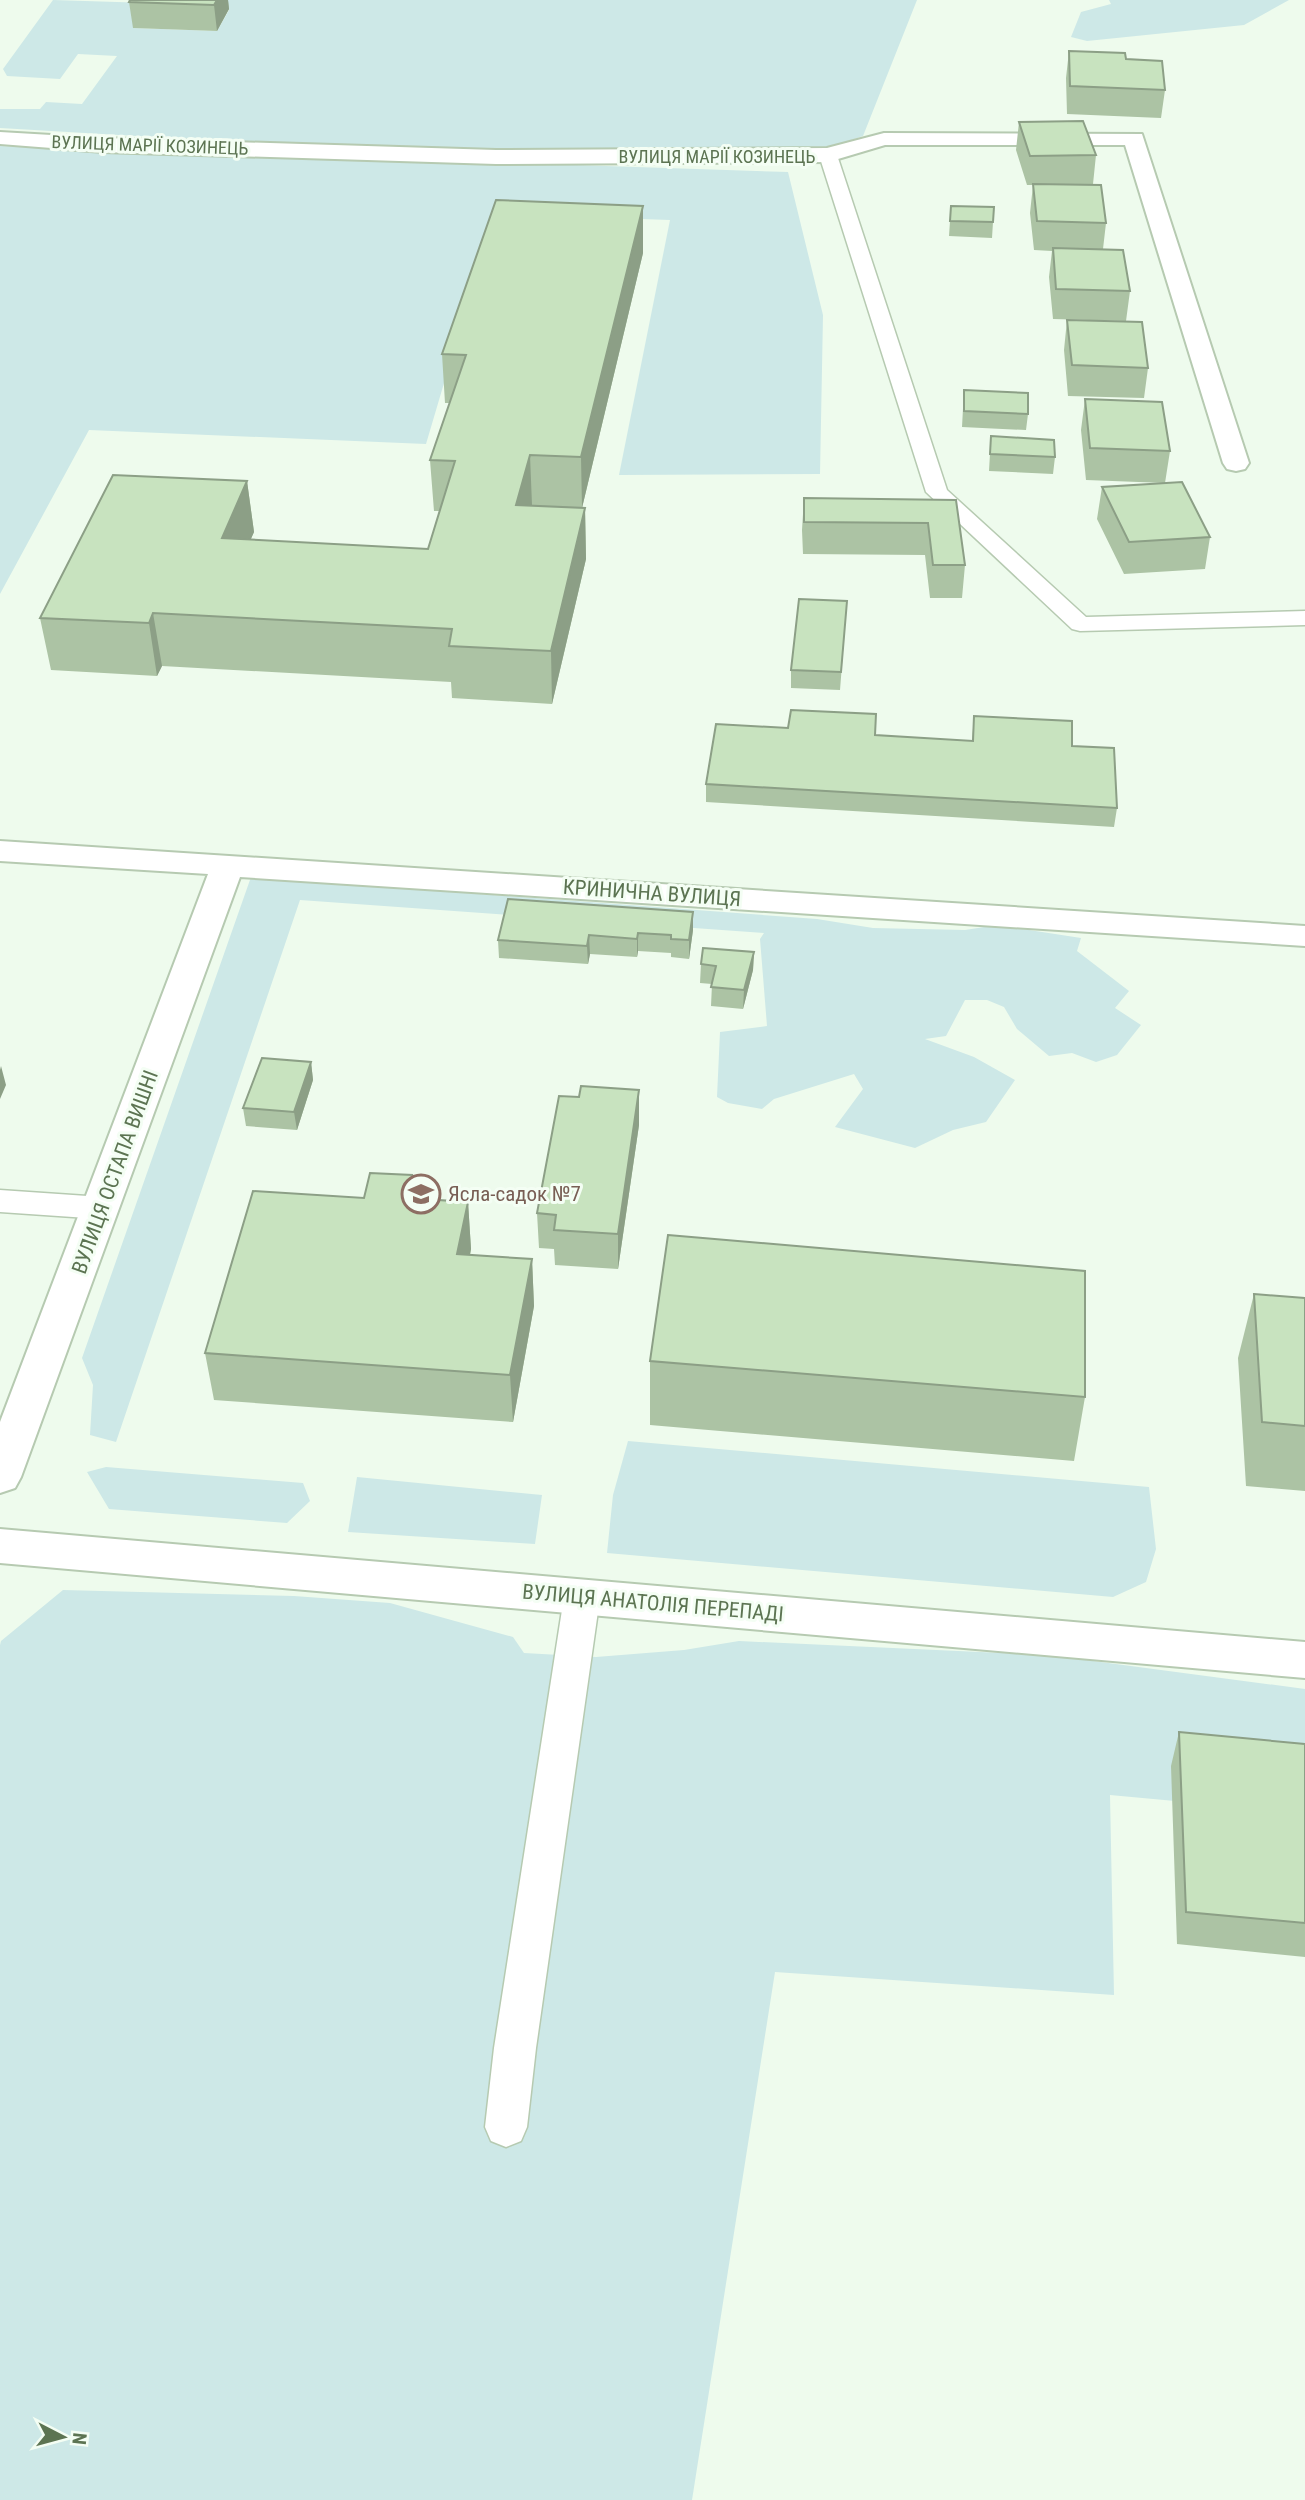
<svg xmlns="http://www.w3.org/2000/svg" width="1305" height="2500" font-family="'Roboto Condensed',sans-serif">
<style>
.green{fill:#cde8e7}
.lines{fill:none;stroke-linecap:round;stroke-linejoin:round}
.service-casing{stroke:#b6cab1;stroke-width:3}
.minor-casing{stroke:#b6cab1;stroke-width:4}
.service{fill:#fff;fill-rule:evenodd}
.minor{fill:#fff;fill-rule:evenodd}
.wall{fill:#acc3a4}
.shaded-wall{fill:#8c9f86}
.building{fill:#c8e3bf;stroke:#8c9f86;stroke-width:2}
.labels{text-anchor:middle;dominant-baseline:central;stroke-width:6;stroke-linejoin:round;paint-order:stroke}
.far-street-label{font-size:18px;fill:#5c7452;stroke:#f4fef4}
.street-label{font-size:21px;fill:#5c7452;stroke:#f4fef4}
.education-label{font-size:21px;fill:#785e54;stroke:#f4fef4;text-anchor:start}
</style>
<rect width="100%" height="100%" fill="#eefbed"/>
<path class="green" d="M53,0L149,3L133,28L217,31L229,10L210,0H917L863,136L826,149L483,153L340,148L0,128V109H40L46,102L82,104L117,56L78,54L60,79L7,76L3,69Z
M1109,0H1289L1244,25L1087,41L1071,37L1081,12L1111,4Z
M0,146L788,172L823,315L820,474L619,475L670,220L494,214L426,444L89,430L0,594Z
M251,877L817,919L873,928L965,930L997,925L1081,938L1077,951L1129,991L1115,1008L1141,1025L1117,1055L1096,1062L1072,1053L1049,1056L1017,1029L1004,1007L987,1000H965L946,1036L925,1039L974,1057L1015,1080L986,1122L953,1130L915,1148L835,1127L863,1089L854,1074L774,1099L762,1109L728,1103L717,1097L720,1032L767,1026L760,939L764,933L300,900L116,1442L90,1435L93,1385L82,1358Z
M628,1441L1149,1487L1156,1549L1146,1582L1113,1597L607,1553L613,1495Z
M106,1467L303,1483L310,1501L287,1523L109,1509L87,1472Z
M357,1477L542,1495L535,1544L348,1532Z
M63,1590L294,1596L390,1603L513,1637L524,1653L596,1657L684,1650L739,1641L1048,1655L1305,1689V1813L1110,1795L1114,1995L775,1972L692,2500H0V1645L1,1641Z"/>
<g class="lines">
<defs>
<path id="service" d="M828,150L837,155L947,490L1086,617L1305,611V625L1080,631L1072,629L926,492L819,155Z
M0,1190L102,1197L113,1200L117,1208L113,1216L102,1219L0,1212Z
M582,1583L595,1587L600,1597L536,2048L527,2127L521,2141L506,2147L491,2141L485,2127L494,2048L564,1597L569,1587Z"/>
<path id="minor" d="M0,132L103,138L496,150L827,148L884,133L1142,134L1249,463L1245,469L1236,471L1227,469L1223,463L1125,145H885L828,162L496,164L103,152L0,144Z
M0,841L1305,926V946L240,877L21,1477L15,1488L0,1493V1422L208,874L0,861Z
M0,1529L1305,1642V1678L0,1563Z"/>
</defs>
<use href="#service" class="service-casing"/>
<use href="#minor" class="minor-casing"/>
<use href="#service" class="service"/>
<use href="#minor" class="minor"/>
</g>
<path class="wall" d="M130,0H228L229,9L217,31L133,28L129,2Z
M1069,51L1126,59L1165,90L1161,118L1067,114L1066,78Z
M1019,122L1096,155L1093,184H1060L1106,223L1103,249L1130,291L1126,321L1053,319L1049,277L1052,251L1034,250L1030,213L1033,185H1027L1016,150Z
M643,206V253L582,508H585L586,559L552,704L452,698L451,682L162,666L157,676L51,670L40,618L247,481L254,532L250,540L428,549L440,511H434L430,460L450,403H445L442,354Z
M951,206L993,222L992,238L949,236Z
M1067,320L1148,368L1144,398L1068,396L1064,350Z
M964,390L1028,414L1026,430L962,427Z
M1085,399L1170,451L1165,483L1086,480L1081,430Z
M991,436L1055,457L1053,474L989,471Z
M1102,487L1210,537L1205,569L1124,574L1097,519Z
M804,498L956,500L965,565L962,598H930L925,555L803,554L802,530Z
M847,601L840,690L791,688V670Z
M974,716L1072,746L1117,808L1114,827L706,802V784L875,735L972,741Z
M693,930L689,959L671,957V953L638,951L637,957L590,954L588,964L499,958L498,940Z
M754,952L753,970L743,1009L711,1006L712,984L700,983L701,964Z
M311,1062L313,1080L297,1130L246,1126L243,1108Z
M579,1097L639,1125L618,1269L555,1265L554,1249L539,1248L537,1213Z
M412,1175L414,1198L468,1202L471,1249L470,1255L532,1259L534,1306L513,1422L214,1400L205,1353L364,1198Z
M1254,1294L1305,1298V1491L1246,1486L1238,1358Z
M650,1361L1085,1397L1074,1461L650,1425Z
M1179,1732L1305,1744V1957L1177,1944L1171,1766Z"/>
<path class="shaded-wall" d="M217,0H228L229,9L217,31L214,5Z
M643,206V253L582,508L581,457Z
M530,455L532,505H516Z
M247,481L254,532L229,590L222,538Z
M585,508L586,559L552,704L551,651Z
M153,613L162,666L157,676L149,623Z
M693,912V930L689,959V940Z
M638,933V951L637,957V939Z
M589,935L590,954L588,964L587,946Z
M754,952L753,970L743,1009L744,990Z
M311,1062L313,1080L297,1130L294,1112Z
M1,1066L6,1085L0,1099V1070Z
M639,1090V1125L618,1269V1234Z
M412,1175L416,1222L408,1198Z
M468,1202L471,1249L461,1301L457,1254Z
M532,1259L534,1306L513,1422L510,1375Z"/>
<path class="building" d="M130,0H217L214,5L129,2Z
M1069,51L1125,53L1126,59L1162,61L1165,90L1070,86Z
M1083,121L1096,155L1030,156L1019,122Z
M1033,184L1101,185L1106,223L1037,221Z
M496,200L643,206L581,457L530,455L516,505L585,508L551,651L449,646L452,629L153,613L149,623L40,618L113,475L247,481L222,538L428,549L455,461L430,460L466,355L442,354Z
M951,206L994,207L993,222L950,221Z
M1053,248L1123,250L1130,291L1056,289Z
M1067,320L1142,322L1148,368L1072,365Z
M964,390L1028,393V414L964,411Z
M1085,399L1162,402L1170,451L1090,448Z
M991,436L1054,440L1055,457L990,454Z
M1182,482L1210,537L1129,542L1102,487Z
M804,498L956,500L965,565H933L928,523L804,522Z
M799,599L847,601L841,672L791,670Z
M791,710L876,714L875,735L973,741L974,716L1072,721V746L1114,748L1117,808L706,784L716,724L788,728Z
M508,899L693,912L689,940L671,939V935L638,933L637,939L589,935L587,946L498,940Z
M703,948L754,952L744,990L711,987L716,966L701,964Z
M262,1058L311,1062L294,1112L243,1108Z
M581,1086L639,1090L618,1234L554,1230L556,1215L537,1213L559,1096L579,1097Z
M370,1173L412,1175L408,1198L468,1202L457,1254L532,1259L510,1375L205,1353L253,1191L364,1198Z
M668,1235L1085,1271V1397L650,1361Z
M1254,1294L1305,1298V1426L1262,1422Z
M1179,1732L1305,1744V1923L1186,1912Z"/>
<defs>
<symbol id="school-ring" viewBox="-11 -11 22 22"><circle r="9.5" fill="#f4fef4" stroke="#8d6e63" stroke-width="1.5"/><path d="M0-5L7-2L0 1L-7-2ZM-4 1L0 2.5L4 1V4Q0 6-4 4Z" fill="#8d6e63"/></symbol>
</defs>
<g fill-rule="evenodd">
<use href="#school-ring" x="399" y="1172" width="44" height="44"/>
</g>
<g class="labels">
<g class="far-street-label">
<text transform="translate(150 145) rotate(2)">ВУЛИЦЯ МАРІЇ КОЗИНЕЦЬ</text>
<text x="717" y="156">ВУЛИЦЯ МАРІЇ КОЗИНЕЦЬ</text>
</g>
<g class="street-label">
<text transform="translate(652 893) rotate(4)">КРИНИЧНА ВУЛИЦЯ</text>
<text transform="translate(115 1172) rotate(-70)">ВУЛИЦЯ ОСТАПА ВИШНІ</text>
<text transform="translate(653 1603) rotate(5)">ВУЛИЦЯ АНАТОЛІЯ ПЕРЕПАДІ</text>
</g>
<g class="education-label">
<text x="448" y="1194">Ясла-садок №7</text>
</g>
</g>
<g transform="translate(63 2437) rotate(96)" stroke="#f4fef4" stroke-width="5" paint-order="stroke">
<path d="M0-5L12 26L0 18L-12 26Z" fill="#5c7452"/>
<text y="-10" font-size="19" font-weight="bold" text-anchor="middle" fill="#5c7452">N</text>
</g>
</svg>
